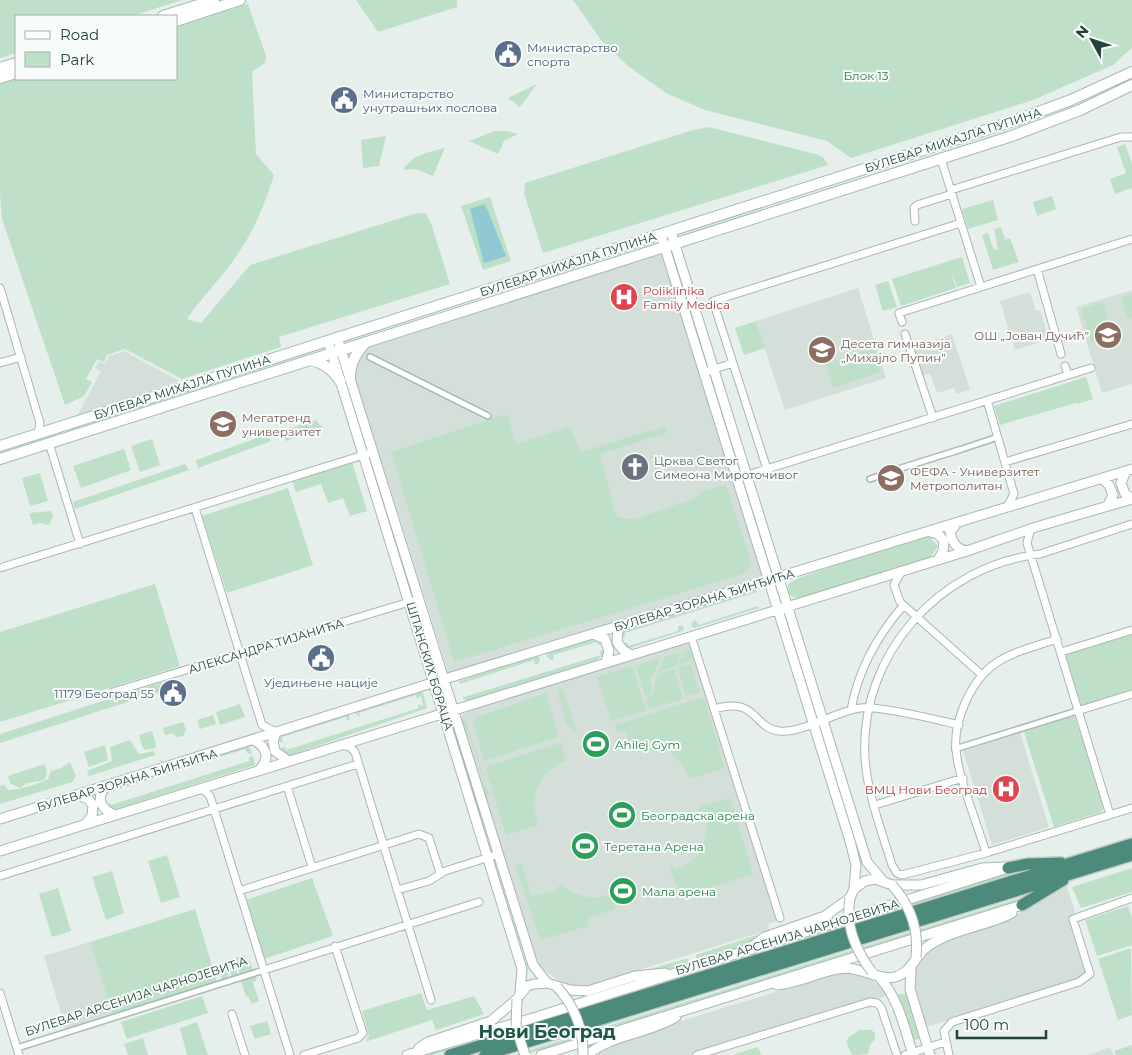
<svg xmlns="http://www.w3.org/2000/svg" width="1132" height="1055" font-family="Montserrat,sans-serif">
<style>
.built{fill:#d4dfda}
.green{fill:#bfe0c8}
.water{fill:#8ec9d4}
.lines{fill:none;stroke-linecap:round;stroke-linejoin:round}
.pedestrian-tunnel{stroke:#bfccc8;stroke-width:5;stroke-dasharray:5 2.5;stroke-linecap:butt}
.pedestrian-casing{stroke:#a8b8b2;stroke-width:8}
.minor-casing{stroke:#a8b8b2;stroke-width:9}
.tertiary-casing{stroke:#a8b8b2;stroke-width:11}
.secondary-casing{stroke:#a4bbb3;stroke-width:12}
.trunk-casing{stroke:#c2cac8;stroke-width:14}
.pedestrian{stroke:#fff;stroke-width:5}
.minor{stroke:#fff;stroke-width:7}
.tertiary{stroke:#fff;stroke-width:9}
.secondary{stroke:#fff;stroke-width:10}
.trunk{stroke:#4c8a7c;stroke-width:11}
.tertiary-bridge-casing{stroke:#a8b8b2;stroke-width:11;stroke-linecap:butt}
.tertiary-bridge{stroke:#fff;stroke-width:9}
.labels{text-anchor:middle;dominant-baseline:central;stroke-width:4;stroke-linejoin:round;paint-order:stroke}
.service-label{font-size:12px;fill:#4e5e75;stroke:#f7fbf9;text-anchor:start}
.park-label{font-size:12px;fill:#2d7a4b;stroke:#f7fbf9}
.street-label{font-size:12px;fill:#24423a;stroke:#f7fbf9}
.health-label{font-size:12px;fill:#be3a42;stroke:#f7fbf9;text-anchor:start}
.education-label{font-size:12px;fill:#785e54;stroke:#f7fbf9;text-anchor:start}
.worship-label{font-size:12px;fill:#5b616d;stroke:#f7fbf9;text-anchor:start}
.leisure-label{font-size:12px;fill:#27864d;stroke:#f7fbf9;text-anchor:start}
.district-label{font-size:18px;font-weight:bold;fill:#1f5548;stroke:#f7fbf9}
</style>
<rect width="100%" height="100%" fill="#e6efeb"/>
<path class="built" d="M664,251L765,577L449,675L347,352Z
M858,288L886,378L785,410L756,321Z
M1132,290V384L1102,393L1076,307Z
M1030,292L1036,311L1040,310L1049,339L1015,350L1000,301Z
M952,334L970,389L956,394L954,388L937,393L930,373L922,376L913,347Z
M124,351L179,381L76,418L101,371L95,368L99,361L105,364L109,356Z
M691,640L777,921L768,924L769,930L629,973L591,987L570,986L561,983L542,968L535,957L460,719L463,714L472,707Z
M1020,733L1049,827L992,845L963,751Z
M1067,886L1094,976L926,1027L915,987L914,974L922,957L937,944L1009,919Z
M90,942L113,1016L66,1030L44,956Z
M852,972L872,980L889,995L698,1055H595L611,1044L694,1017L827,976Z
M1111,1047L1113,1055H1088Z"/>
<path class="green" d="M0,0H182L132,16H16V53L0,58Z
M356,0H457V7L378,32Z
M573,0H1132V48L1113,65L1033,100L851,158L827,141L705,110L666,93L628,66L601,40Z
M248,4L266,56L265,63L252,72L256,154L274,175C264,208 251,237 230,265C216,283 200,300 187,319L201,323L250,265L417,213L426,214L431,223L450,284L279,337L281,347L182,379L125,349L107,355L104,362L97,359L86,379L92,382L84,396L65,405L2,219L0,194V83L16,78L176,79V27Z
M537,84L520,107L508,98Z
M709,127L819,155L824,158L828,165L543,253L524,193L525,183L693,130Z
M495,131H508L518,134L504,141L498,154L469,141Z
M386,136L379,166L363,168L361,140Z
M1125,144L1132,164V188L1115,194L1110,179L1126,173L1117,147Z
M445,148L433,176L416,169L403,170C411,155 430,152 445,148Z
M1052,196L1056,209L1037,216L1033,202Z
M490,197L511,261L483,270L461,206Z
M993,200L998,220L968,229L962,209Z
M1001,227L1005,239L1001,241L1010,238L1019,262L993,270L982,235L988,233L994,250L998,249L994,229Z
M962,257L970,283L957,287L950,268L956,288L901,306L892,279Z
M888,281L897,307L883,311L875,285Z
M1132,293V318L1128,319L1121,297Z
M1103,302L1114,337L1092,344L1081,309Z
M756,321L765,348L744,355L735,328Z
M873,348L881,372L833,388L825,364Z
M1086,377L1093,399L1077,404L1074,397L1076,403L1000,425L994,406Z
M507,414L516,444L570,427L581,452L665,426L667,433L600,454L616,515L620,518L634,519L693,499L701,492L726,484L751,563L749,569L743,574L454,662L391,452Z
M316,420L323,428L286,441L279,432Z
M268,434L271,441L198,468L196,460Z
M152,439L160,465L140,472L131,446Z
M124,449L131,470L81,488L73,466Z
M352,462L367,511L350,516L343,498L328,503L321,484L296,492L292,481Z
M185,464L189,470L75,509L73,502Z
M40,473L48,501L30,506L22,478Z
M288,488L313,565L227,593L202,516Z
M51,511L53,517L49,525L40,523L33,525L29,513Z
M929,536L938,546L930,558L806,598L793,597L789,594L788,584L798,578L919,537Z
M155,584L180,666L0,722V632Z
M758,588L757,592L625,633V637H619L621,631L628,627Z
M758,606L759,608L695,628L691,626L693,621L696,620L698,625Z
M682,625L684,628L683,631L630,648L622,645L627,642L628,646L678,631V626Z
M1132,633V691L1082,707L1065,653Z
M592,638L602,641L601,644L598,645L596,642L553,655L554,659L551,660L546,656L550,651Z
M692,648L696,659L678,665L684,651Z
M604,650L605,654L594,662L471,700H464L462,695L464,697L601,655L600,651Z
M681,652L675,666L658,672L665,657Z
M535,655L540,658L539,663L535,665L534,660L460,684L459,681Z
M661,658L650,680L652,686L650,694L645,696L636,666Z
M691,664L699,692L686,696L678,668Z
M632,666L646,710L611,721L597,677Z
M674,669L683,699L649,709L646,699L653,694L657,674Z
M162,682L165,690L0,743V734Z
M562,688L577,732H573L566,723L557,691Z
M422,689L427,708L288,756L282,751V748L285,747L286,750L419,708L418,704L423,706L421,696L417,699L416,695L359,713L360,717L356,714V711Z
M546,693L559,737L484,761L473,722L474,718Z
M704,697L725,768L689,779C680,753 660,739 632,748L626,731L617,733L615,725Z
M240,704L245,717L220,725L216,712Z
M348,713L350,719L348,721L346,717L282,737L283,743L278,741L279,734Z
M213,715L216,724L200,729L197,720Z
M1074,715L1105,805L1101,812L1054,827L1024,732Z
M460,719L466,720L489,794L487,800L482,790L485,784L468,732L465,736Z
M183,722L186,730L183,736L177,737L172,733L165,735L163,728Z
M450,723L490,839L474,801Z
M152,731L156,744L155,748L146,750L143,748L139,735Z
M130,740L139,754L154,751L155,755L89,776L87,771L112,761L110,747Z
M248,743L252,753L248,754L245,749L107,793L104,796L106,788Z
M561,743L566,761C538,771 529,798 538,825L506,835L485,767Z
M105,745L108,760L89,767L84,752Z
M253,756L255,765L114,810L107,806L110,803L111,805L249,761V757Z
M70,762L76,776L72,782L0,804V786L4,785L8,790C21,790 37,784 48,779L51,771L61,768Z
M45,764L47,774L44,780L27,783L20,788L10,783L8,776Z
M730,798L753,874L681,897L669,867L673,866L675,870C700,862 711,836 705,812L700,813L698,806Z
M167,855L180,897L161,903L148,861Z
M522,864L531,896L554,891L560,885C577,895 590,901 610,895L616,909L590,917L587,922L588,926L540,940L515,865Z
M1035,868L433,1055H418L1008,873Z
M1132,868V892L1081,908L1072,887Z
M112,871L124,913L106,920L92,877Z
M312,878L333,936L264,959L246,900Z
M58,888L71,931L52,937L39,894Z
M1036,893L1018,902L938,927L524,1055H514Z
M1128,906L1132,918V945L1097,956L1085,920Z
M195,909L217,982L113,1016L90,942Z
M782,927C766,934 711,967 696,958V955Z
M1131,948L1132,1015L1118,1020L1098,959Z
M244,955L247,962L250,961L253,970L240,975L235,958Z
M689,958L687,965L680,967L632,974Z
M232,960L238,975L232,977L227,961Z
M225,962L229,978L222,980L217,964Z
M255,976L257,979L253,983L259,1001L252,1004L248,996L246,997L241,981Z
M421,993L427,1010L474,996L484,1014L436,1030L432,1020L365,1042L369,1036L362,1011Z
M906,993L920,1035V1038L914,1040L896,995Z
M202,996L208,1013L127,1039L121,1022Z
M267,1021L271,1034L255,1039L250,1026Z
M197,1022L208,1055H187L180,1028Z
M859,1030H872L875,1034V1039L870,1045L868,1054L852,1055L846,1042L849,1037Z
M143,1038L148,1055H128L124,1044Z
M1132,1045V1055H1116L1114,1051Z
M758,1047L761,1055H736L735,1054Z"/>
<path class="water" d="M485,204L506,256L484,263L470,209Z"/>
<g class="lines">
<path class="pedestrian-tunnel" d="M879,476L898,469"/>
<defs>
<path id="pedestrian" d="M370,357L488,416
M974,445L998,437
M965,448L971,446
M898,469L962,449
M870,479L879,476
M955,749L1077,711
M17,1048L264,970"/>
<path id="minor" d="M941,159L981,287
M951,190L1121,137H1132
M915,221L914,208L917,205L952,194
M1037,269L1061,354
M0,288L40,423L38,434
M902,322L899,313L1132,239
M905,334L933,418
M0,363L21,357
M1065,366L1068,375
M705,372L733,363
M987,400L1014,494L1007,507
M49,443L80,544
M1005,462L1132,424
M767,469L713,301L961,223
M738,478L1091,368
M195,508L262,725L276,732
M1132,524L1040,554C939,566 859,655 865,758C867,793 882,832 892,865L897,873L902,875L986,853L1132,808
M1027,543L1110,815
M1027,543L1031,528
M0,568L373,452
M901,572L894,585L900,602L982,675
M691,636L780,918
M1061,652L1132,630
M113,692L419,599
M714,709C757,696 753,728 779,731C801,734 837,711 860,708C878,705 938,720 959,725
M851,710C858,670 877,636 903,606
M1077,711L1132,694
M341,745L350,747L355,752L431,1000
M287,786L312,867
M199,790H204L210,796L290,1055
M875,805L963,778
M986,853C977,822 959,781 956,750C953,720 972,679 996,663C1014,651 1037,646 1057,639
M0,876L358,764
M397,890L429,881L445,871L499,854
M239,891L419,834L429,838L440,873
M264,970L479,902
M0,993L19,1055
M232,1014L245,1055
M304,1055L358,1038L363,1033L335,946
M697,1055L870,1002L877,1003L881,1007L897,1055
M905,1055L945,1042
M949,1055L944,1031L952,1022L1079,982L1090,974L1073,919L1132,898"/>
<path id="tertiary" d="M671,232L867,862L883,881
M661,235L850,841L856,865L854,889
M337,337L533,965L547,983
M328,341L522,969L520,993
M1126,471L1121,483L1125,494L1132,498
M1102,478L1109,485L1113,495L1108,505
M957,523L950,532C952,542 956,549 967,551
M930,532L938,534L944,541L943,551L938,560
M623,625L618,630L617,642L623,650L631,655
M593,634L605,639L609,651L606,662
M276,732L273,741L275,751L287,760
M253,740C266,746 271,758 260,769
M106,786C95,799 101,809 115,815
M78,795L88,799L93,805L92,816L86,823
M0,819L435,682L1132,469
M0,851L967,551L1036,527L1132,499
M754,945L765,937L825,916L850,898L854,889L865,881L875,879L892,885H921L982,868L1006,867
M911,968L910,989L930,1055
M879,977C898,997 905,1029 913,1055
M777,985C801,983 826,968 847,968C862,969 884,981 895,977C912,972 914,957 927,947C951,929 985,927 1012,913
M419,1048L428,1042L491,1021L517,999L527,986L534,984L547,983L570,990L588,991L635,976L665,973
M407,1055L533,1018L1008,868
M541,1055L1022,905
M587,1055C612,1034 648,1034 676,1017"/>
<path id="secondary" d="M163,16L214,0
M176,21L240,0
M0,68L16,63
M0,78L16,73
M310,360C324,363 332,369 340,381
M350,378C350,363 356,353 366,342
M0,446L1017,120L1071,100L1132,72
M0,459L1012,136L1080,110L1132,85"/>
<path id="trunk" d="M1008,868L1028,864L1061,863
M1022,905L1063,880
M450,1055L1132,844
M485,1055L1132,855"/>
</defs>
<use href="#pedestrian" class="pedestrian-casing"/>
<use href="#minor" class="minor-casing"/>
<use href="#tertiary" class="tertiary-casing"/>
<use href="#secondary" class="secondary-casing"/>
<use href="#trunk" class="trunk-casing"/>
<use href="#pedestrian" class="pedestrian"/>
<use href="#minor" class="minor"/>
<use href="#tertiary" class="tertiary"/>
<use href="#secondary" class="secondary"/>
<use href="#trunk" class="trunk"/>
<defs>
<path id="tertiary-bridge" d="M892,885C910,905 919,930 916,957
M850,898C845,925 856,951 872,972
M557,987C574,1005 584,1030 583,1055
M517,999L516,1028L525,1055"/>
</defs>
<use href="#tertiary-bridge" class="tertiary-bridge-casing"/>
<use href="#tertiary-bridge" class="tertiary-bridge"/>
</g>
<defs>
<symbol id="civic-disc" viewBox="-11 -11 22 22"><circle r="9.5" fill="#5c6f8a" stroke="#f7fbf9"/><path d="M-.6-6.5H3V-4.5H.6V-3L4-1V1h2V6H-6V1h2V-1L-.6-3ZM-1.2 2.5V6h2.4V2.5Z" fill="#fff"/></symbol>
<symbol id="hospital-disc" viewBox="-11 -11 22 22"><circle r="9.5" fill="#e0444e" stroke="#f7fbf9"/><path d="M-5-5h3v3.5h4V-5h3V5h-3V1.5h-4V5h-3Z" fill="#fff"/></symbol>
<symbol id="school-disc" viewBox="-11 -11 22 22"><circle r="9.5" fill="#8d6e63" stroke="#f7fbf9"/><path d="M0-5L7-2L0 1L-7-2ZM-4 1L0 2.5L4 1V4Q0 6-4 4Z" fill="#fff"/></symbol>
<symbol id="university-disc" viewBox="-11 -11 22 22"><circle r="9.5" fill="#8d6e63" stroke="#f7fbf9"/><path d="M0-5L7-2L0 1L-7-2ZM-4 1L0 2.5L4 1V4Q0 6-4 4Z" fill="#fff"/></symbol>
<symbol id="church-disc" viewBox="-11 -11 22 22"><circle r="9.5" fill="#6b7280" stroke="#f7fbf9"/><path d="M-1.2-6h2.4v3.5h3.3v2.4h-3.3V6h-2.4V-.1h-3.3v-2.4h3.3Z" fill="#fff"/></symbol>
<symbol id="stadium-disc" viewBox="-11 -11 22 22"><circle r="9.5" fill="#2e9e5b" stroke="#f7fbf9"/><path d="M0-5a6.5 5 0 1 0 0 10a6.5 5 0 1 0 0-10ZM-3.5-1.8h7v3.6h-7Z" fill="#fff"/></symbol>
</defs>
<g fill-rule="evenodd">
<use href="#civic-disc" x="492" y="38" width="32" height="32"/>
<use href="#civic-disc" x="328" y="84" width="32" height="32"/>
<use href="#hospital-disc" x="608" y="281" width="32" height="32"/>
<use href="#school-disc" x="1092" y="319" width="32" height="32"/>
<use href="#school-disc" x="806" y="334" width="32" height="32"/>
<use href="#university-disc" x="207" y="408" width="32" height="32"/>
<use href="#church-disc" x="619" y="451" width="32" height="32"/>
<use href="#university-disc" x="875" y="462" width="32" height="32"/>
<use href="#civic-disc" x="305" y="642" width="32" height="32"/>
<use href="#civic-disc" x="157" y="677" width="32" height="32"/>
<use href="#stadium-disc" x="580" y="728" width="32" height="32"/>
<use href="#hospital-disc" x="990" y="773" width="32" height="32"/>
<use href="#stadium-disc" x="606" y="799" width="32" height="32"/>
<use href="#stadium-disc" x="569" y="830" width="32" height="32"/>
<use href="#stadium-disc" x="607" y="875" width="32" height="32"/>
</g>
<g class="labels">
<g class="service-label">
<text x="527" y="47">Министарство<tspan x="527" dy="14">спорта</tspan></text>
<text x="363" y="93">Министарство<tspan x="363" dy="14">унутрашњих послова</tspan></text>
<text x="321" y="682" text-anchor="middle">Уједињене нације</text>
<text x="154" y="693" text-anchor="end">11179 Београд 55</text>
</g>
<g class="park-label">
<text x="866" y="75">Блок 13</text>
</g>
<g class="street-label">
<text transform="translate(953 140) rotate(-18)">БУЛЕВАР МИХАЈЛА ПУПИНА</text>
<text transform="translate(568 264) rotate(-18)">БУЛЕВАР МИХАЈЛА ПУПИНА</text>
<text transform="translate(182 387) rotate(-18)">БУЛЕВАР МИХАЈЛА ПУПИНА</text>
<text transform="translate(704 600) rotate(-17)">БУЛЕВАР ЗОРАНА ЂИНЂИЋА</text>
<text transform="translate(266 646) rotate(-17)">АЛЕКСАНДРА ТИЈАНИЋА</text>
<text transform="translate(430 666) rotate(73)">ШПАНСКИХ БОРАЦА</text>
<text transform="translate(127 780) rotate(-17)">БУЛЕВАР ЗОРАНА ЂИНЂИЋА</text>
<text transform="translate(787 937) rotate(-17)">БУЛЕВАР АРСЕНИЈА ЧАРНОЈЕВИЋА</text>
<text transform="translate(136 996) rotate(-18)">БУЛЕВАР АРСЕНИЈА ЧАРНОЈЕВИЋА</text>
</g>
<g class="health-label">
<text x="643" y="290">Poliklinika<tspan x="643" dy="14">Family Medica</tspan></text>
<text x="987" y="789" text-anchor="end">ВМЦ Нови Београд</text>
</g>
<g class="education-label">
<text x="1089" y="335" text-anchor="end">ОШ „Јован Дучић”</text>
<text x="841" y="343">Десета гимназија<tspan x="841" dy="14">„Михајло Пупин”</tspan></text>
<text x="242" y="417">Мегатренд<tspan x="242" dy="14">универзитет</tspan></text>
<text x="910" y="471">ФЕФА - Универзитет<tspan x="910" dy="14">Метрополитан</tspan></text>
</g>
<g class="worship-label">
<text x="654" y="460">Црква Светог<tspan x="654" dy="14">Симеона Мироточивог</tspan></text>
</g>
<g class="leisure-label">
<text x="615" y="744">Ahilej Gym</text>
<text x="641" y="815">Београдска арена</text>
<text x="604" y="846">Теретана Арена</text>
<text x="642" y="891">Мала арена</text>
</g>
<g class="district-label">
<text x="547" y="1032">Нови Београд</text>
</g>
</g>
<rect x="15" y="15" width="162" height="65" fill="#f7fbf9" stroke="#a3b1ad"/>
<rect x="25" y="31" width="25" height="8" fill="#ffffff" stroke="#a3b1ad"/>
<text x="60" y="40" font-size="15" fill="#24423a">Road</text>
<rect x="25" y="52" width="25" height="15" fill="#bfe0c8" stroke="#a3b1ad"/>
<text x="60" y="65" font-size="15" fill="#24423a">Park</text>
<g transform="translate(1092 40) rotate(310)" stroke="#f7fbf9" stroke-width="4" paint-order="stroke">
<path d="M0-4L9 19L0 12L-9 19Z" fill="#24423a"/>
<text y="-8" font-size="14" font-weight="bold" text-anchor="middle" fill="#24423a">N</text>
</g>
<path d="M957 1030v8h89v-8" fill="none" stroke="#24423a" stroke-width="2.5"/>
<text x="964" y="1030" font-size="15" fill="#24423a" stroke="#f7fbf9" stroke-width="4" paint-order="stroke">100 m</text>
</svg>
